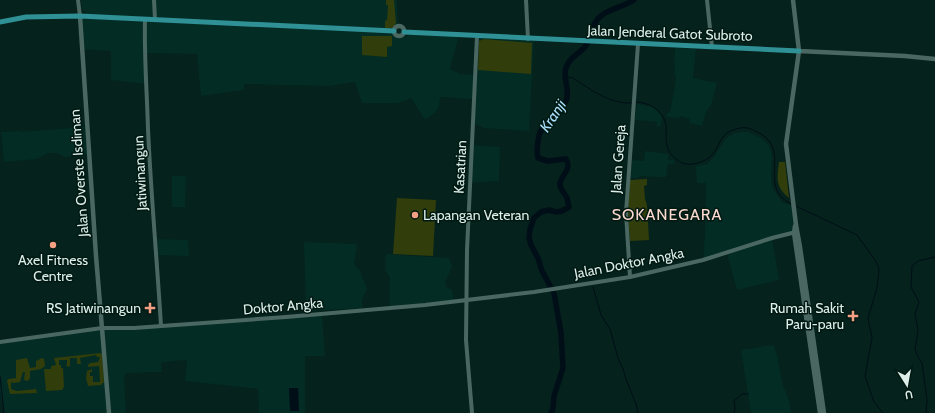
<svg xmlns="http://www.w3.org/2000/svg" width="935" height="413" font-family="Cabin,sans-serif">
<style>
.built{fill:#032c25}
.green{fill:#313d0a}
.water{fill:#000e18}
.lines{fill:none;stroke-linecap:round;stroke-linejoin:round}
.stream{stroke:#000e18;stroke-width:1}
.river{stroke:#000e18;stroke-width:5.5}
.tertiary{stroke:#4a6861;stroke-width:4}
.secondary{stroke:#4a6861;stroke-width:4.5}
.primary{stroke:#2f9095;stroke-width:5}
.poi-dot{fill:#f39f83;stroke:#001913;stroke-width:1.5}
.labels{text-anchor:middle;dominant-baseline:central;stroke-width:3;stroke-linejoin:round;paint-order:stroke}
.street-label{font-size:14px;fill:#deefea;stroke:#001913}
.poi-label{font-size:14px;fill:#deefea;stroke:#001913;text-anchor:end}
.water-label{font-size:15px;font-style:italic;fill:#abe0fd;stroke:#001913}
.quarter-label{font-size:16px;letter-spacing:1px;fill:#fad9ce;stroke:#001913}
</style>
<rect width="100%" height="100%" fill="#05221c"/>
<path class="built" d="M81,0H153V16L152,18L155,20L154,0H397L398,26L394,29L395,35L398,36L403,34L406,37L412,33L459,35L450,69L460,74L475,75L477,36L534,39L529,131L484,128L473,123L474,99L440,97L439,107L435,113L426,119L423,117L411,98L398,103H362L355,82L330,86L244,84V90L201,96L197,54L144,53L145,84L111,80V51L80,49L79,18L145,21L87,14L82,9Z
M675,48L696,49L693,78L717,83L711,105L706,112L702,126L689,123L690,119L680,116L679,118L666,117L667,113L670,112L675,86L676,76L674,75L675,66L674,65Z
M637,104L653,107L662,116L661,126L657,127V122L635,120Z
M84,127L87,154L65,157L57,153H48L37,159L4,162L1,132L21,131V132Z
M741,132H748L761,138L769,145L772,157L771,176L773,189L782,202L793,206L795,221L793,232L772,238L779,280L737,290L727,253L703,260L705,236L706,183H697L696,166L707,164L714,157L726,138L735,133Z
M472,145L500,147L499,181L470,183Z
M645,151L668,154V160H674V164H668L666,177H655L640,176L638,178H630L632,160L644,161Z
M172,176H186L185,207H172Z
M157,239L188,240L189,256L158,255Z
M304,242L357,244L354,264L360,271L367,289L362,300V308L306,311Z
M386,254L449,258L452,267L445,282L446,287L452,290L454,302L390,308V278L385,270Z
M322,314L325,356H305V413H259L258,389L185,381L187,360L173,361L161,363L162,372L125,373V377H124L126,413H4L0,392V342L102,328Z
M771,345L774,346L777,355L783,386L789,400L791,413H751L741,350Z"/>
<path class="green" d="M386,0H394L396,23L393,28L385,29V21L387,20L388,5H386Z
M362,36H392V46L387,47V57L362,55Z
M484,39L532,43L531,74L478,70L479,41Z
M779,162H785L789,198C775,186 777,179 779,162Z
M647,179V185L644,186L645,199L647,205L649,240L630,241L628,213L630,180Z
M397,198L436,200L433,256L393,254Z
M100,353L102,354L104,382L101,385L88,386L86,378L87,371L92,369V372H90V376H93V382H100L99,366L88,367V365L90,363L98,362L100,357H97L96,355L80,358L81,364H77V358H70V366L68,367L66,365L67,364V360H59V365H61V368H63L64,387L62,390L46,391L44,369H51V366L56,365L54,358Z
M27,358L30,368L36,367V361L42,358L44,359L45,366L41,369L30,371V378L28,381L24,380L25,372H23L20,382L14,383L11,382V389L17,391L36,389L37,393L10,394L7,381L8,379L16,378V360Z"/>
<path class="water" d="M289,388H298L299,411H290Z"/>
<g class="lines">
<path class="stream" d="M565,73L568,77L573,78C591,90 610,104 632,103
M635,102C649,102 663,110 666,125C667,138 663,149 676,159C680,163 687,165 693,164C699,163 705,161 710,157C721,147 718,134 736,129C740,128 744,127 748,128C752,129 757,132 761,134C791,152 757,187 791,204
M796,206L857,235L875,260L878,266L879,270L877,288L868,318L872,338L865,376L874,402L883,413
M593,287L601,315L610,329L618,358L623,369L626,379L636,404L638,413
M0,376L4,413
M734,413L735,408L734,401L742,394H748
M926,413L927,400L922,363L917,355L915,349L918,330L915,314L919,302L911,287L912,266L918,261L935,257"/>
<path class="river" d="M551,413L553,409L554,396L563,368L561,333L554,293L542,271L538,258L531,245L529,238L530,229L534,218L541,212L549,210L556,212L562,211L569,207C568,204 568,201 567,198C565,193 559,189 560,183C562,174 572,170 566,159L548,161L538,158C536,151 538,134 542,129C550,119 561,112 566,101C571,90 562,78 566,68C569,58 577,55 584,48C590,42 590,30 595,23C603,9 622,8 634,0"/>
<path class="tertiary" d="M78,0L80,16
M154,0L155,20
M526,0L528,39
M707,0L712,47
M145,19C144,56 147,92 148,129C151,195 157,260 161,326
M630,277L626,213L638,44
M0,342L102,328H134L286,317L425,305L534,292L630,277L703,260L772,238L796,232
M472,413L466,340L467,250L477,36"/>
<path class="secondary" d="M793,0L799,51L786,144L796,225L800,247L824,413
M80,16L96,256L109,413
M394 31a5 5 0 1 1 10 0a5 5 0 1 1-10 0Z
M799,51L905,56L935,59
M795,226L794,233L820,413"/>
<path class="primary" d="M0,22L26,17L80,16L394,31
M404,32L799,51"/>
</g>
<g class="poi-dot">
<circle cx="415" cy="215" r="4"/>
<circle cx="53" cy="245" r="4"/>
<path d="M148 302h4v4h4v4h-4v4h-4v-4h-4v-4h4z"/>
<path d="M851 310h4v4h4v4h-4v4h-4v-4h-4v-4h4z"/>
</g>
<g class="labels">
<g class="street-label">
<text transform="translate(670 33) rotate(2)">Jalan Jenderal Gatot Subroto</text>
<text transform="translate(618 159) rotate(-86)">Jalan Gereja</text>
<text transform="translate(460 167) rotate(-87)">Kasatrian</text>
<text transform="translate(79 173) rotate(-94)">Jalan Overste Isdiman</text>
<text transform="translate(140 173) rotate(-93)">Jatiwinangun</text>
<text transform="translate(629 263) rotate(-11)">Jalan Doktor Angka</text>
<text transform="translate(283 306) rotate(-5)">Doktor Angka</text>
</g>
<g class="poi-label">
<text x="423" y="215" text-anchor="start">Lapangan Veteran</text>
<text x="53" y="260" text-anchor="middle">Axel Fitness<tspan x="53" dy="16">Centre</tspan></text>
<text x="141" y="308">RS Jatiwinangun</text>
<text x="844" y="308">Rumah Sakit<tspan x="844" dy="16">Paru-paru</tspan></text>
</g>
<g class="water-label">
<text transform="translate(553 116) rotate(-56)">Kranji</text>
</g>
<g class="quarter-label">
<text x="667" y="214">SOKANEGARA</text>
</g>
</g>
<g transform="translate(907 385) rotate(169)" stroke="#001913" stroke-width="3" paint-order="stroke">
<path d="M0-3L7 15L0 10L-7 15Z" fill="#deefea"/>
<text y="-6" font-size="11" font-weight="bold" text-anchor="middle" fill="#deefea">U</text>
</g>
</svg>
